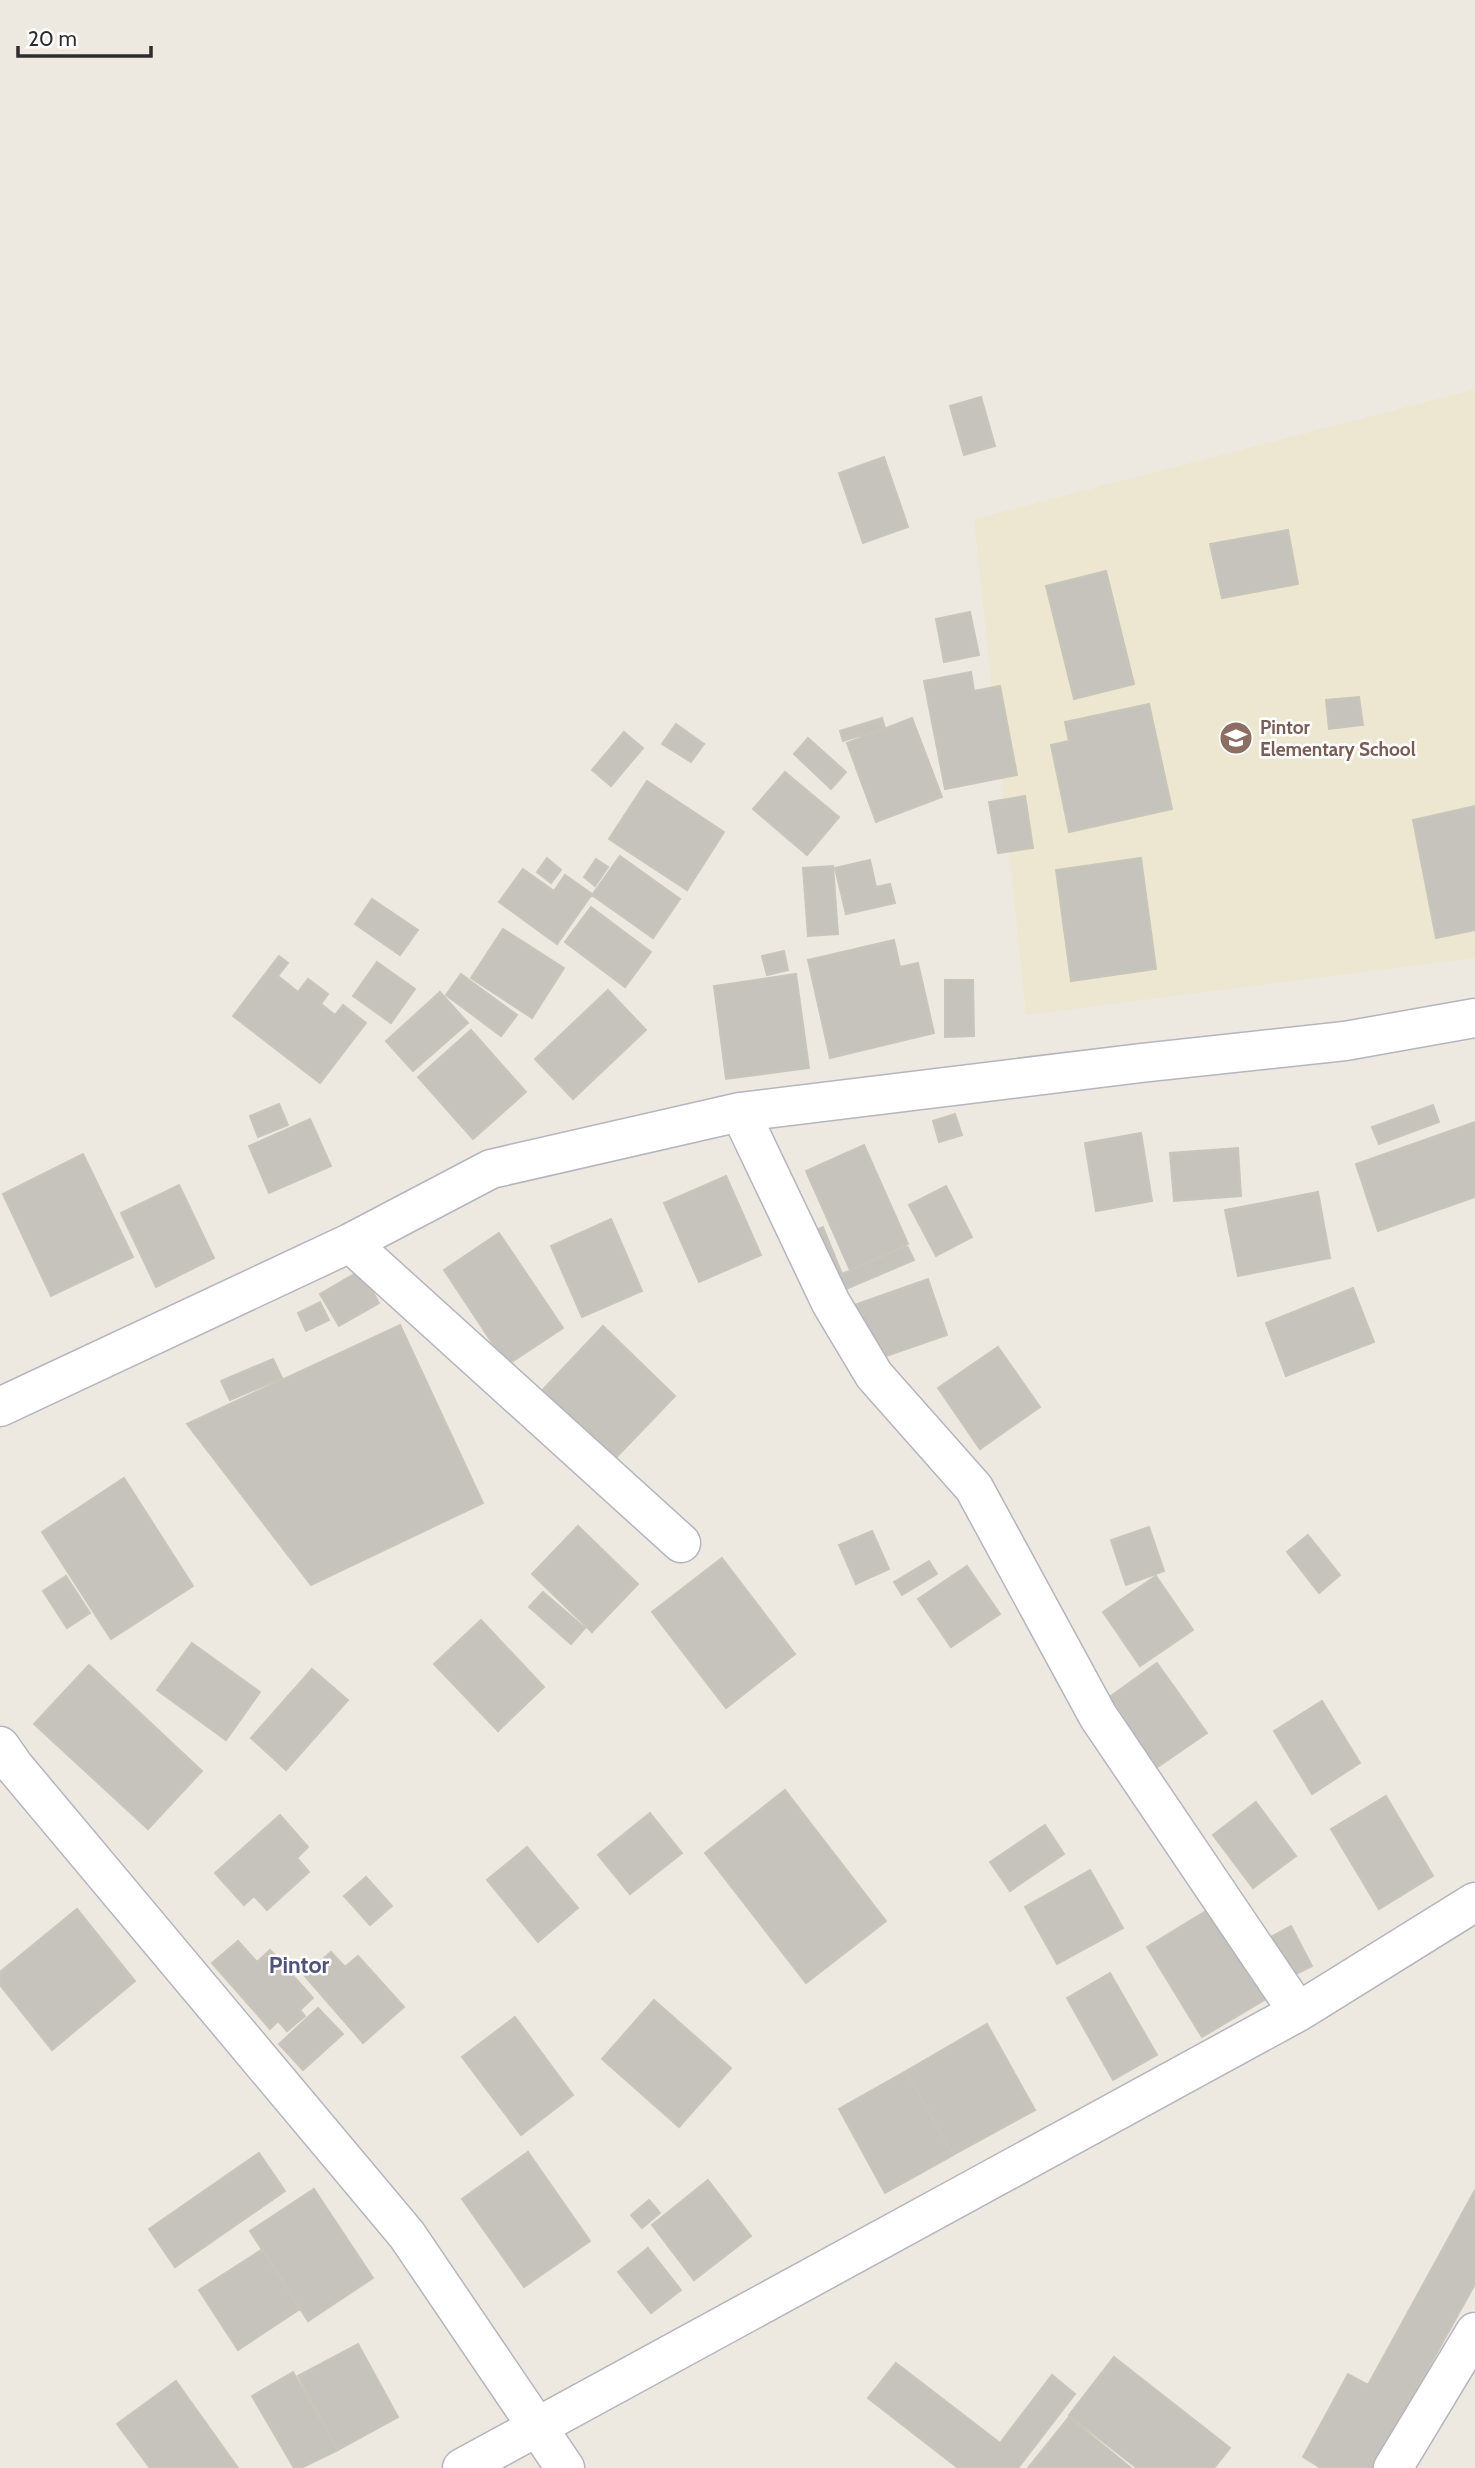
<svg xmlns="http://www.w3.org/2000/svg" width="1475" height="2468" font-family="Cabin,sans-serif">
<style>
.education{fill:#ede7d1}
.building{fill:#c6c3bc;stroke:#c9c5ba;stroke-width:2}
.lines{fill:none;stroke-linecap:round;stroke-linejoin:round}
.minor-casing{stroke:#b4b5bf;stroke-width:41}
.tertiary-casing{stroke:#b4b5bf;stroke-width:41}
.minor{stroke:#fff;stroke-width:38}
.tertiary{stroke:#fff;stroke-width:38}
.labels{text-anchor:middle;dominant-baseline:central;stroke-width:5;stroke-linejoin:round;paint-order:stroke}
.education-label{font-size:19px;font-weight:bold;fill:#785e54;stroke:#fff;text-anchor:start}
.quarter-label{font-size:23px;font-weight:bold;fill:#4f537c;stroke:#fff}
</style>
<rect width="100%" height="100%" fill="#ede9e1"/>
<path class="education" d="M1475,389V958L1026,1015L974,519Z"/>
<path class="building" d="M981,397L995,446L964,455L950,406Z
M884,457L908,527L863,543L839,473Z
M1288,530L1298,584L1222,598L1210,544Z
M1106,571L1134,684L1074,699L1046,586Z
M970,612L979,655L944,662L936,619Z
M971,672L974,691L1000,686L1017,775L945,789L924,681Z
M1359,697L1363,725L1329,729L1326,700Z
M1149,704L1172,809L1069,832L1051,745L1069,741L1065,722Z
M882,718L885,728L843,741L840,731Z
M912,718L942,797L876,822L847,743Z
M676,724L704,744L691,762L662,744Z
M624,732L643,748L611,786L592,770Z
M808,738L846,772L831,789L794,754Z
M785,772L839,817L807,855L753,809Z
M647,781L724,832L687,890L609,839Z
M1025,796L1033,848L998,853L989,802Z
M1475,806V930L1436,938L1413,820Z
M620,856L680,899L653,938L592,895Z
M547,858L561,870L551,883L537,872Z
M1141,858L1156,969L1071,981L1056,870Z
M596,859L608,867L595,886L584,877Z
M870,860L876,887L890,884L895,903L846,914L835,868Z
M833,866L838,934L808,936L803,868Z
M523,869L554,891L565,875L592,894L557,944L499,902Z
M372,899L418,930L400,955L355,924Z
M591,907L651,952L625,987L565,942Z
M503,929L564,968L532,1018L471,978Z
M894,940L900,967L918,963L934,1033L830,1058L808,960Z
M784,951L788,970L767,975L762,956Z
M279,956L288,963L278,976L298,992L308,979L328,994L321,1004L335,1015L343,1005L366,1023L320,1083L233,1016Z
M377,962L415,989L391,1023L353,996Z
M461,974L517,1015L501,1036L446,995Z
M796,974L809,1068L726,1079L714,986Z
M945,980H973L974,1036L945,1037Z
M608,990L646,1030L573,1099L535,1059Z
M440,992L468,1023L413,1071L386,1041Z
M471,1030L526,1092L473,1139L418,1077Z
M279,1104L288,1125L258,1137L250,1116Z
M1433,1105L1439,1122L1379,1144L1372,1127Z
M955,1114L962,1135L939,1142L933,1121Z
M310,1119L331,1166L269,1193L249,1146Z
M1475,1122V1197L1378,1231L1356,1164Z
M1141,1133L1152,1201L1096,1211L1085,1143Z
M864,1145L908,1244L850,1270L806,1171Z
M1238,1148L1241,1196L1174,1201L1170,1153Z
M83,1154L133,1257L51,1296L3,1194Z
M726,1176L761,1255L699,1282L664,1203Z
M179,1185L214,1258L156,1287L121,1213Z
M946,1186L972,1237L936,1256L909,1205Z
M1318,1192L1330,1258L1238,1276L1225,1210Z
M611,1219L642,1291L582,1317L551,1246Z
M823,1227L842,1274L907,1246L914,1260L832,1295L805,1235Z
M499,1233L563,1328L507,1365L444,1270Z
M361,1270L379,1303L339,1326L320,1294Z
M928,1279L947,1335L872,1361L854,1305Z
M1353,1288L1374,1342L1286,1376L1266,1323Z
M320,1302L329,1320L306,1331L298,1313Z
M400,1325L483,1503L311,1585L187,1424Z
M603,1326L675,1396L607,1467L535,1398Z
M998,1347L1040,1407L980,1449L938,1388Z
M273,1359L282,1378L230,1400L221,1381Z
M124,1478L193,1586L111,1639L42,1532Z
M578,1526L638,1584L592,1632L532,1574Z
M1149,1527L1164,1571L1126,1585L1111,1540Z
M872,1531L889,1569L856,1584L839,1545Z
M1308,1535L1340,1575L1319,1593L1287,1552Z
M722,1558L795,1654L726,1708L652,1612Z
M929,1561L937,1574L902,1595L894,1582Z
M967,1566L1000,1614L951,1647L918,1599Z
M66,1576L90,1613L67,1628L43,1591Z
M1156,1576L1193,1630L1140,1666L1103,1612Z
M543,1592L585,1628L571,1644L529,1607Z
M481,1620L544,1687L498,1731L434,1664Z
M192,1643L260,1692L226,1740L157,1690Z
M1157,1663L1207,1733L1153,1770L1104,1701Z
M89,1665L202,1771L148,1829L34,1724Z
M312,1669L348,1700L286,1770L251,1738Z
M1322,1701L1360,1763L1312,1794L1274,1731Z
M785,1790L886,1921L806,1983L705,1853Z
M1386,1796L1433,1876L1379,1909L1331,1829Z
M1256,1802L1296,1856L1253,1888L1213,1835Z
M650,1813L682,1853L630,1894L598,1855Z
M280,1815L308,1847L297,1858L309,1872L267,1910L254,1896L244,1905L215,1873Z
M1045,1825L1064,1854L1010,1891L990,1862Z
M527,1847L578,1908L538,1942L487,1880Z
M1090,1870L1123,1928L1057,1964L1025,1907Z
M366,1877L392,1906L370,1925L344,1896Z
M1211,1908L1266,1999L1202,2037L1147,1947Z
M77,1909L135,1981L52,2050L0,1985V1972Z
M1291,1926L1312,1966L1288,1978L1267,1939Z
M238,1941L257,1962L270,1950L313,1998L300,2010L305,2016L287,2031L278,2021L270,2029L212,1963Z
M331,1952L345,1967L358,1956L404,2007L363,2043L304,1975Z
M1110,1973L1157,2055L1113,2080L1067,1998Z
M654,2000L731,2068L679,2127L602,2059Z
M318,2008L343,2034L303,2070L279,2044Z
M515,2017L573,2095L521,2135L462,2057Z
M987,2024L1035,2110L953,2155L906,2071Z
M906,2071L953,2155L885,2193L839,2109Z
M528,2152L590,2241L524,2287L462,2199Z
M259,2153L285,2191L175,2267L149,2229Z
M708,2180L751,2236L694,2280L652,2225Z
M314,2189L373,2278L308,2321L250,2231Z
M1475,2190V2284L1373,2468H1321L1303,2457L1348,2374L1368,2385Z
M649,2200L660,2213L642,2228L631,2215Z
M648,2248L681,2290L651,2313L618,2272Z
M263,2249L300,2309L238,2350L199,2290Z
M358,2344L398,2417L338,2450L298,2376Z
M1114,2357L1230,2448L1214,2468H1137L1069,2415Z
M896,2363L1000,2443L1052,2375L1075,2394L1018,2468H958L868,2398Z
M293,2372L338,2450L301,2468H294L252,2396Z
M176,2381L238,2468H150L117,2424Z
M1069,2417L1131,2468H1028Z"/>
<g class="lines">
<defs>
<path id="minor" d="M740,1112L831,1303L874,1375L974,1488L1098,1716L1298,2012
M350,1243L681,1543
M0,1407L350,1243L491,1169L740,1112L1141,1063L1345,1041L1475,1018
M0,1746L14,1766L407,2235L565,2468
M462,2468L1298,2012L1475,1902"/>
<path id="tertiary" d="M1393,2468L1475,2332"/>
</defs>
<use href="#minor" class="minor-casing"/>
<use href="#tertiary" class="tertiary-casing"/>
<use href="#minor" class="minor"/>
<use href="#tertiary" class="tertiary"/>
</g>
<defs>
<symbol id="school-disc" viewBox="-11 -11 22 22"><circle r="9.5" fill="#8d6e63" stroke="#fff"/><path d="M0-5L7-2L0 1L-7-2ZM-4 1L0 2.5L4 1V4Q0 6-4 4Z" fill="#fff"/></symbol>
</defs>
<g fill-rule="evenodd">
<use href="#school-disc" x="1217" y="719" width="38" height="38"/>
</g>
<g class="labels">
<g class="education-label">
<text x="1260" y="727">Pintor<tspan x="1260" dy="22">Elementary School</tspan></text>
</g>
<g class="quarter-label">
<text x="299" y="1965">Pintor</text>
</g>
</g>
<path d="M18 46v10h133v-10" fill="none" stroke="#2d2d2d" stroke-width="3.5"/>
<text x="28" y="46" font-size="21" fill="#2d2d2d" stroke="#ffffff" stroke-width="5" paint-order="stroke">20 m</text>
</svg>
